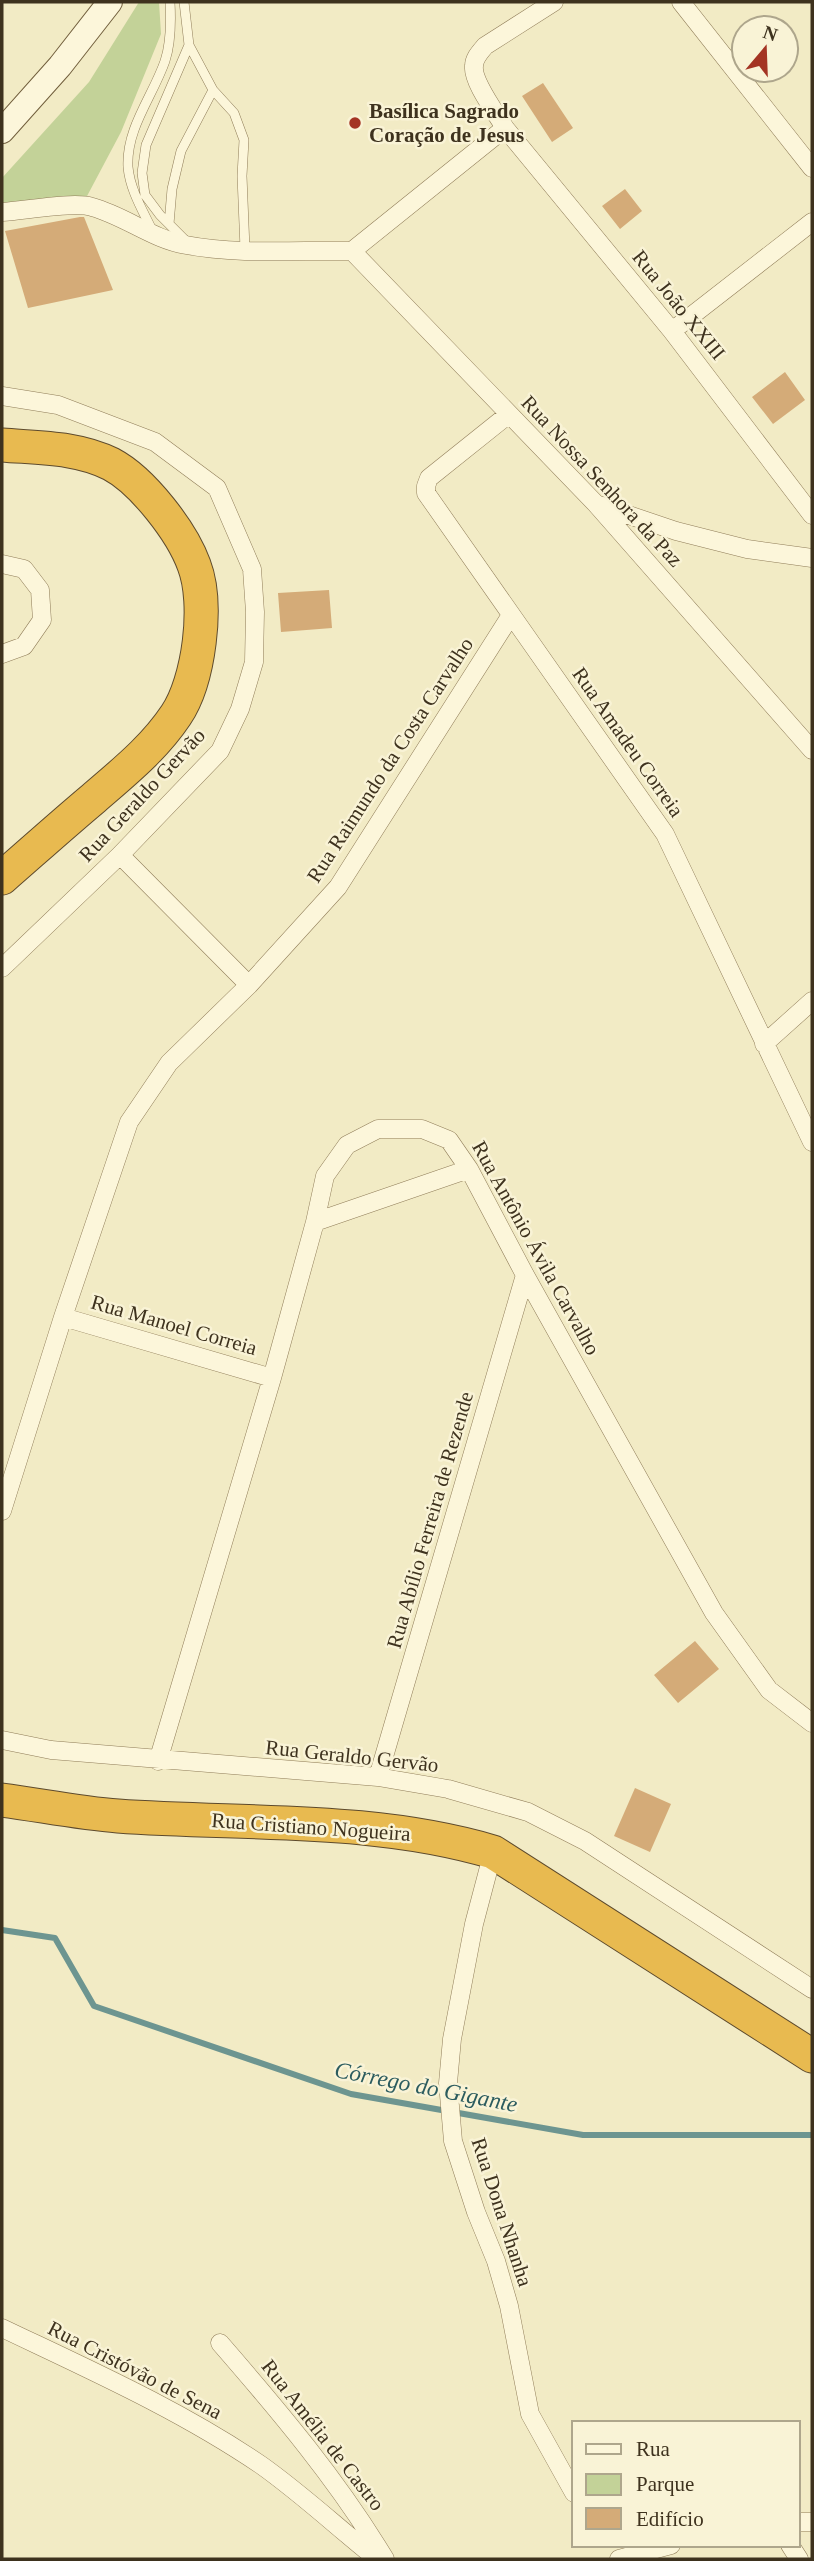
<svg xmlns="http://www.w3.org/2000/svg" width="814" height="2561" font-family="'Times New Roman',serif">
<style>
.green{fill:#c3d298}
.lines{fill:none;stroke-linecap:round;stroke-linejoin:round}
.stream{stroke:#6d9590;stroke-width:6}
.building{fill:#d4ab78}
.lane-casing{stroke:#907d59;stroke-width:10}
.street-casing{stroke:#907d59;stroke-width:19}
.secondary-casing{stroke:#715e3c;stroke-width:26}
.highway-casing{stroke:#5d4a2d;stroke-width:35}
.lane{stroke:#fcf6da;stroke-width:9}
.street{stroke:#fcf6da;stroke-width:18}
.secondary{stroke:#fcf6da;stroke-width:24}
.highway{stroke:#e8ba50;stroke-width:33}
.poi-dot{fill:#a43423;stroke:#f9f3d6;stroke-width:2.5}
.labels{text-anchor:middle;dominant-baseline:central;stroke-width:5;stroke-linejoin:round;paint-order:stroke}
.poi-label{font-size:21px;font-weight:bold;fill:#3e321e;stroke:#f9f3d6;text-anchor:start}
.street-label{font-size:21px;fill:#3e321e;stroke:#f9f3d6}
.water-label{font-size:23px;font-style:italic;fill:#2c5c5f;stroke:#f9f3d6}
</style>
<rect width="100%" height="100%" fill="#f2ebc5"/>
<path class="green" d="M139,2H159L161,34L121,132L86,198L2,204V178L89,82Z"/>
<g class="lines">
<path class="stream" d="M2,1930L55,1938L94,2006L351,2094L583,2135H812"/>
</g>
<path class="building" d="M543,83L573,128L552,142L522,96Z
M625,189L642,211L620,229L602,206Z
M80,217H84L113,290L28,308L5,231Z
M785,372L805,400L773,424L752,397Z
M329,590L332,628L281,632L278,593Z
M695,1641L719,1669L678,1703L654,1675Z
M635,1788L671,1804L650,1852L614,1836Z"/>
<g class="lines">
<defs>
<path id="lane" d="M184,2L189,45L146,145L142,173L145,195L160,215L187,242
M189,45L213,90L234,113L244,140L242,176L245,249
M169,224L172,189L181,151L213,90
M153,232C143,211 130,190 128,167C126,128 153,96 165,61C171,43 171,20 170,2"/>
<path id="street" d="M681,2L812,168
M505,128L672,331L812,515
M2,212C23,211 74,201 92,207C125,216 152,239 186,245C238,255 299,250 352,251
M352,251L596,504L812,750
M352,251L505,128C497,114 472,82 474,66C474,58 480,52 485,46L554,2
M672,331L812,222
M2,396L58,405L155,442L217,488L252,569L255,612L254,662L240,709L220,751L120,855L2,968
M509,414L429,478L426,486V493L665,834L812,1142
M599,505L676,531L747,549L812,558
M2,564L24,569L40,590L42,620L24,646L2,654
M120,855L249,985
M764,1044L812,1001
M315,1222L469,1169
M63,1317L272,1378
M2,1511L63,1317L129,1122L169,1063L249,985L338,887L511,615
M2,1740L51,1750L378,1777L448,1789L528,1812L585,1841L812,1989
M158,1761L272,1378L315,1222L325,1176L347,1145L378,1129H422L449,1140L469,1169L525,1275L714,1613L769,1690L812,1723
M378,1777L525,1275
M493,1852L474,1924L452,2039L448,2083L453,2141L476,2212L496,2261L509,2306L530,2414L574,2493
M2,2328C90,2370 180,2410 261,2465C302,2494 338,2528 377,2559
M220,2343C280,2412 338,2481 385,2559
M798,2522H812
M790,2545L799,2559
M619,2559L671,2545"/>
<path id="secondary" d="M2,131L60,66L110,2"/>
<path id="highway" d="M2,445C39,448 77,447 111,464C143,481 182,532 194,565C209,604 199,681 176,715C154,748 124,772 94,798C63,824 33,851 2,878
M2,1800C40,1805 79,1813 118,1816C243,1825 371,1816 493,1852L812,2056"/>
</defs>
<use href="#lane" class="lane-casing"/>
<use href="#street" class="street-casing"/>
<use href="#secondary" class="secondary-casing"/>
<use href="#highway" class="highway-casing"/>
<use href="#lane" class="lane"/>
<use href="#street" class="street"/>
<use href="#secondary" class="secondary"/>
<use href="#highway" class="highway"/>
</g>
<circle class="poi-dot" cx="355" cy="123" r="7"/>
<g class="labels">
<g class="poi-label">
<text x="369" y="111">Basílica Sagrado<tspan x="369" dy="24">Coração de Jesus</tspan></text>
</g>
<g class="street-label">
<text transform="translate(679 305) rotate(51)">Rua João XXIII</text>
<text transform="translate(602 481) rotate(47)">Rua Nossa Senhora da Paz</text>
<text transform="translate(628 742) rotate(55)">Rua Amadeu Correia</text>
<text transform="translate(390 760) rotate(-57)">Rua Raimundo da Costa Carvalho</text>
<text transform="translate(142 795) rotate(-47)">Rua Geraldo Gervão</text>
<text transform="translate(536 1248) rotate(61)">Rua Antônio Ávila Carvalho</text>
<text transform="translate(174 1325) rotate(16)">Rua Manoel Correia</text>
<text transform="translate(430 1520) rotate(-74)">Rua Abílio Ferreira de Rezende</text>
<text transform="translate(352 1756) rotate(6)">Rua Geraldo Gervão</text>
<text transform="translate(311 1827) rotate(4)">Rua Cristiano Nogueira</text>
<text transform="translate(502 2212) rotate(72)">Rua Dona Nhanha</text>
<text transform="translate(135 2370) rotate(27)">Rua Cristóvão de Sena</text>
<text transform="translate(323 2435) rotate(52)">Rua Amélia de Castro</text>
</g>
<g class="water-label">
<text transform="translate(426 2087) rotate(11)">Córrego do Gigante</text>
</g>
</g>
<rect width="814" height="2561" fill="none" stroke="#3e321e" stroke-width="7"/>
<rect x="572" y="2421" width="228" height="126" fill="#f9f3d6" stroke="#aea68c" stroke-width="2"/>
<rect x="586" y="2444" width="35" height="10" fill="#fcf6da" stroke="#aea68c" stroke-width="2"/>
<text x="636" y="2456" font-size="21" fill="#3e321e">Rua</text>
<rect x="586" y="2474" width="35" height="21" fill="#c3d298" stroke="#aea68c" stroke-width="2"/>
<text x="636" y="2491" font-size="21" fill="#3e321e">Parque</text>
<rect x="586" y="2508" width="35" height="21" fill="#d4ab78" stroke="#aea68c" stroke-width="2"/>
<text x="636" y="2526" font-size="21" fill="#3e321e">Edifício</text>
<g transform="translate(765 49) rotate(19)"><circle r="33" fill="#f9f3d6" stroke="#aea68c" stroke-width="2"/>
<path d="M0-5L12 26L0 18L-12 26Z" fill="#a43423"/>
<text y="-10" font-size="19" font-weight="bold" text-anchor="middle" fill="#3e321e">N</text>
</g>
</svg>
